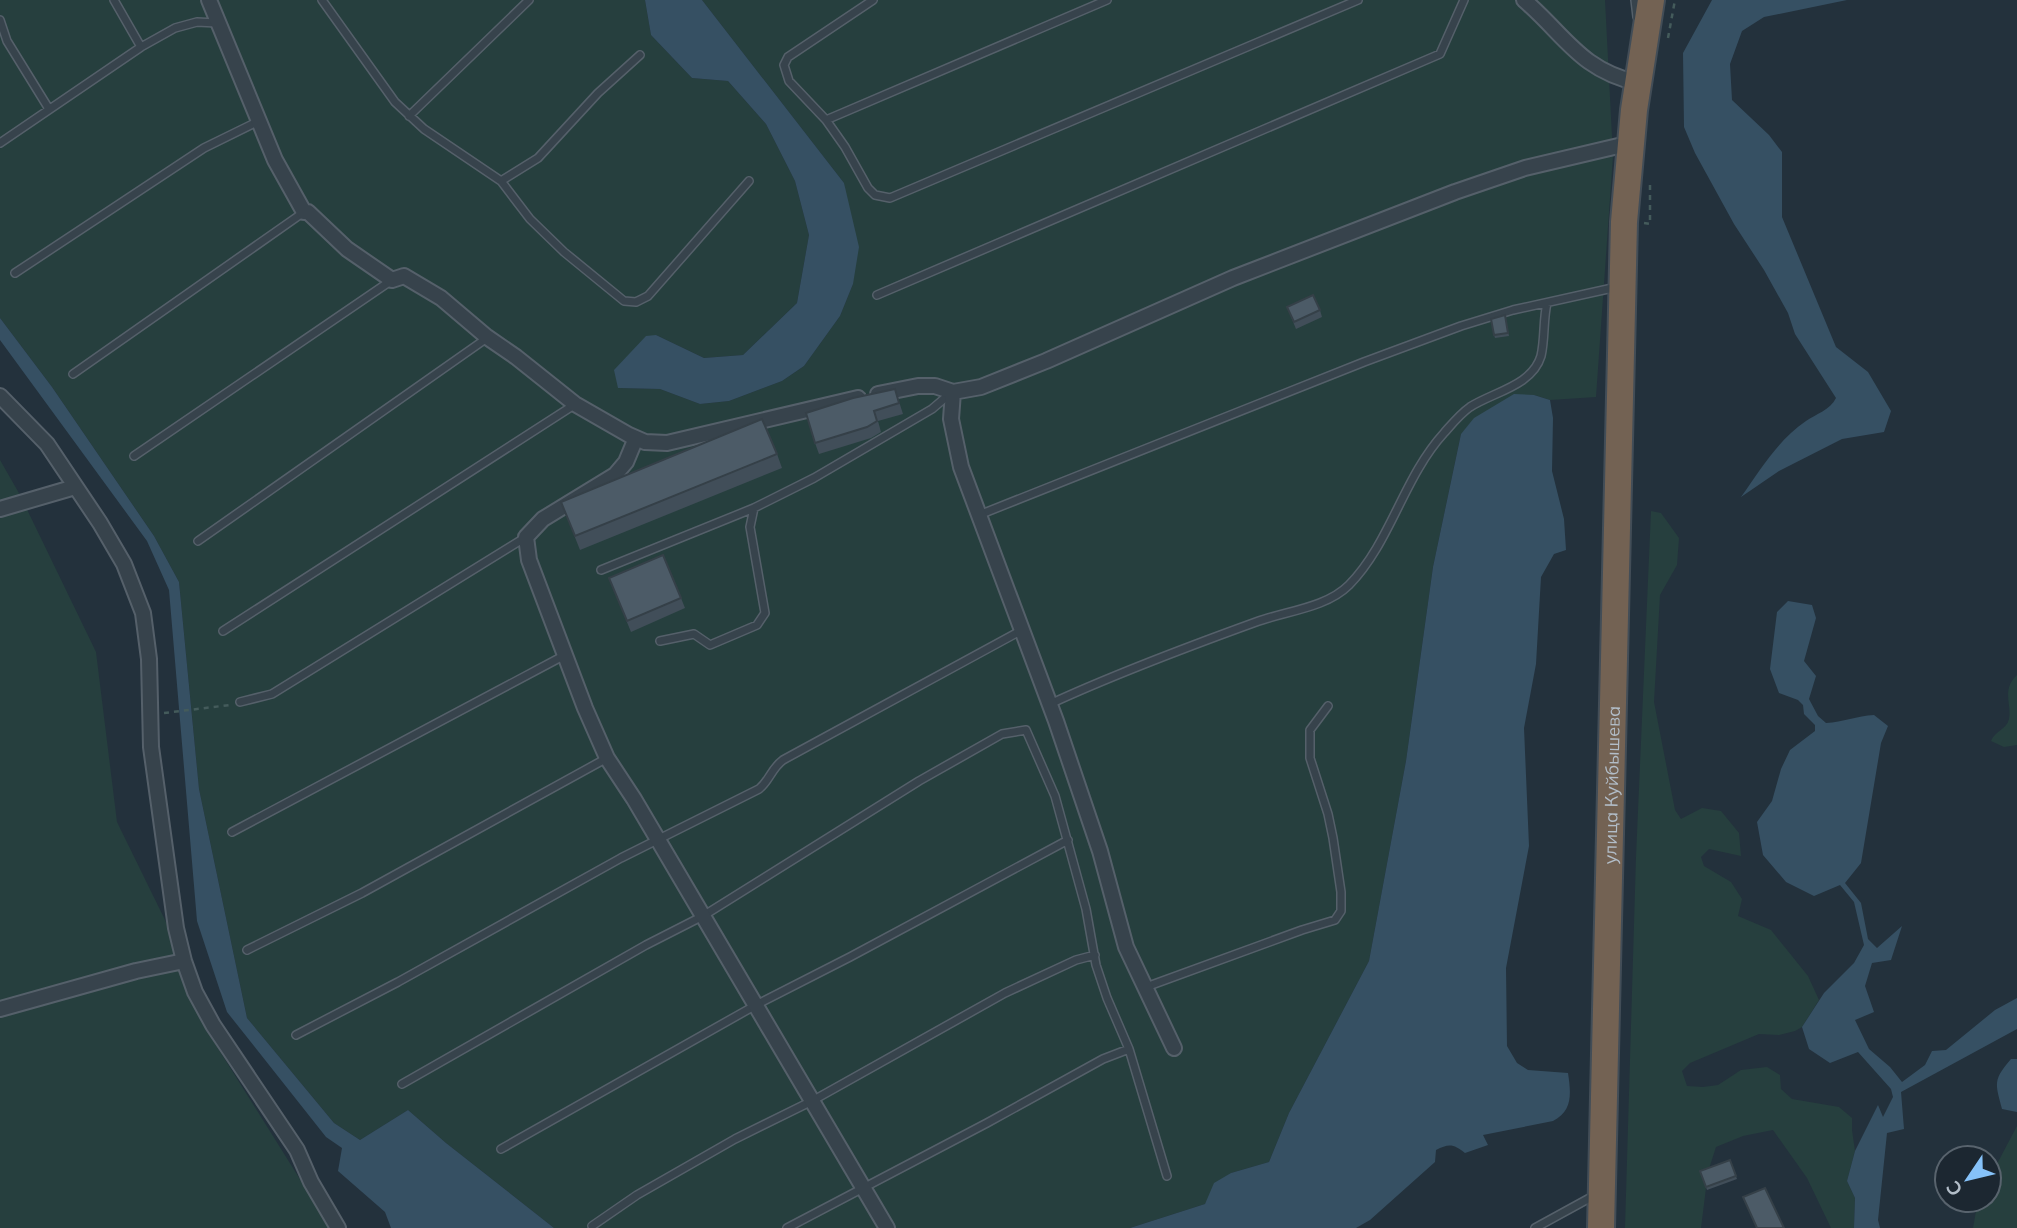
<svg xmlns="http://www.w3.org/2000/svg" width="2017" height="1228" font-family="Mulish,sans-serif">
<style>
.green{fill:#263f3e}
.water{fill:#365063}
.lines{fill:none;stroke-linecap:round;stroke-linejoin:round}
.lane-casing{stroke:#55606a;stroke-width:10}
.street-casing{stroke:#55606a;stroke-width:18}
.highway-casing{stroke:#424d57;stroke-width:30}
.path{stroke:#445b5b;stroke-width:2.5;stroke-dasharray:5 5;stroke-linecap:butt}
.lane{stroke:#37434c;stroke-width:7}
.street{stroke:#37434c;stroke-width:14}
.highway{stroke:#736253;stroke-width:26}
.wall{fill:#414e59}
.building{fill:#4c5b67;stroke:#354048;stroke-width:2}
.labels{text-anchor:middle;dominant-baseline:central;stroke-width:6;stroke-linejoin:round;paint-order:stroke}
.street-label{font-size:18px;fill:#b2bdc8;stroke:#1c2731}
</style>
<rect width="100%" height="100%" fill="#23313c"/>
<path class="green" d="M0,0H645L651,35L692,78L728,81L766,124L795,181L809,235L797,303L743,355L704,358L656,335L618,388L660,389L700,404L729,401L782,381L804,366L840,316L853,284L844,183L702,0H1605L1613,156L1596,397L1550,400L1534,395L1461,434L1433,567L1406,761L1369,961L1289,1113L1269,1162L1231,1173L1205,1204L1130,1228H554L446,1143L408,1110L360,1140L334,1123L247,1018L199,789L179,582L154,536L52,387L0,318Z
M0,460L20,495L96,652L117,822L167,924L209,1034L318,1208L336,1228H0Z
M1651,511L1661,513L1679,538L1677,565L1660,595L1654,702L1675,810L1681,819L1702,808L1721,811L1739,833L1741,856L1709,849L1701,857L1704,866L1731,882L1742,899L1738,916L1771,930L1808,976L1819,1000L1802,1027L1795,1031L1779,1035L1759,1034L1690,1063L1682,1071L1687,1086L1703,1087L1718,1085L1741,1070L1767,1067L1780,1075L1781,1089L1792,1099L1839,1107L1852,1118V1130L1855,1151L1847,1181L1855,1198L1854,1228H1831L1807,1178L1773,1130L1743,1136L1716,1147L1708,1172L1701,1228H1625L1636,857Z
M2017,675V745L2004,747L1991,741C1995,731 2007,729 2009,719C2012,704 2001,690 2017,675Z
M2017,1126V1228H1973L1978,1200H1989V1179Z"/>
<path class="water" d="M645,0H702L844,183L859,247L853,284L840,316L804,366L782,381L729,401L700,404L660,389L618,388L614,370L646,336L656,335L704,358L743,355L797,303L809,235L795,181L766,124L728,81L692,78L651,35Z
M1712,0H1847L1764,17L1742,31L1730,64L1732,100L1769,135L1782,152V217L1836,347L1868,372L1891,411L1884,432L1842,439L1779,471L1741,497C1761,469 1777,441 1806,421C1816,414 1830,410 1836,398L1795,334L1788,313L1764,270L1734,224L1695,153L1684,127L1683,53Z
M0,318L52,387L154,536L179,582L199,789L247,1018L334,1123L360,1140L408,1110L446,1143L554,1228H391L385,1212L338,1171L342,1148L326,1137L227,1012L197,921L169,590L147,541L0,340Z
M1514,394L1534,395L1550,400L1553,418L1552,471L1564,519L1566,550L1554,554L1541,577L1536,664L1524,728L1529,846L1506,968L1507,1046L1517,1063L1528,1070L1568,1073C1571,1093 1573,1111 1553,1121L1483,1135L1488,1145L1465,1153C1454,1144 1449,1143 1436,1150L1435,1162L1370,1220L1356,1228H1130L1205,1204L1214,1183L1231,1173L1269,1162L1289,1113L1369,961L1406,761L1433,567L1461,434L1474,418Z
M1788,601L1812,605L1816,618L1804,661L1816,676L1809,699L1818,716L1826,723C1843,722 1857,716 1874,715L1888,726L1881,743L1861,863L1845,883L1861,903L1868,939L1877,948L1902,926L1891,960L1872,963L1865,986L1874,1012L1855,1020L1869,1049L1890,1067L1902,1082L1925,1065L1932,1051L1946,1050L1995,1010L2017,998V1029L1901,1092L1904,1129L1887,1133L1878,1220L1880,1228H1854L1855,1198L1847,1181L1855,1151L1878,1105L1883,1117L1893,1097L1891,1089L1858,1052L1830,1063L1809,1049L1802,1027L1824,993L1854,963L1864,945L1854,902L1840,885L1814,896L1786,882L1763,855L1757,822L1772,801L1781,769L1790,750L1815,731V725L1804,714L1803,705L1798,700L1779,693L1770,669L1777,612Z
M2011,1059H2017V1112L2002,1109C1995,1083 1993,1080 2011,1059Z"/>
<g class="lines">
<defs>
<path id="lane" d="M114,0L141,47
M322,0L395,102L424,129L501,181L530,219L564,252L624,301L636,302L648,296L749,181
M873,0L788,57L784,65L789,81L826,120L845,147L868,188L875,195L890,198L1358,0
M1635,0L1637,17
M0,20L7,41L49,109
M409,116L529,0
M826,120L1107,0
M0,143L141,47L175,28L197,22L217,23
M501,181L538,158L598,93L640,55
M15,273L204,148L259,121
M877,295L1440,54L1464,0
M73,374L304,212
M134,456L392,280
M979,515L1364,362L1461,326L1513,310L1617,287
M198,541L487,338
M601,570L754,508L814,478L932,409L952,392
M223,631L574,405
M660,641L694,634L710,645L757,625L765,613L750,527L754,508
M240,702L272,694L526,537
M1050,704C1117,673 1187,647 1256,622C1286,611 1326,608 1349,585C1391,542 1403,478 1444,433C1452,424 1460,414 1470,407C1493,392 1532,386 1541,356C1545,339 1543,320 1547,303
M232,832L565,655
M247,950L362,893L607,758
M1146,987L1302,930L1335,920L1341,911V892L1333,838L1328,814L1310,758V730L1328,706
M296,1035L398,982L621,858L759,789C770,780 771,769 783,760L1022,630
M402,1084L646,945L703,916L919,781L1002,734L1026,730L1055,796L1086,909L1096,965L1107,998L1129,1049L1167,1176
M501,1149L756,1005L850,957L1068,840
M592,1226L637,1195L735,1139L812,1101L1005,993L1076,960L1095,955
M787,1228L987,1123L1103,1059L1129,1049
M1535,1228L1597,1194"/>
<path id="street" d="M209,0L275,160L304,212H308L347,249L392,280L404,276L441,298L487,337L516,357L575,404L629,435L645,442L667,443L858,398
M1524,0C1565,35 1580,70 1638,83
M953,392L951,419L961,467L1056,721L1100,851L1126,947L1174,1048
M878,394L918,386H935L953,392L981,387L1046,361L1233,278L1455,192L1525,168L1631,143
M0,396L47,444L100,523L124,564L143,613L149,659L151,747L176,928L184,961L195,992L213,1025L297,1150L311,1182L338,1228
M636,438L626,462L615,475L543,519L526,537L529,560L585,708L607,758L634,799L887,1228
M0,509L75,487
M0,1009L136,971L184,961"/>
<g id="highway">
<path id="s1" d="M1601,1228L1624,222L1634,110L1651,0"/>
</g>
</defs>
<use href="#lane" class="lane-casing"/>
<use href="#street" class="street-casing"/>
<use href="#highway" class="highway-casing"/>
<path class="path" d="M1668,38L1675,0
M1644,223L1650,224V183
M164,713L230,705"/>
<use href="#lane" class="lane"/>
<use href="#street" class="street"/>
<use href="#highway" class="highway"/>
</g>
<path class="wall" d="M1287,307L1320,310L1322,317L1296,329Z
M1505,315L1509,336L1495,338L1494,335Z
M895,389L903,414L878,421L881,432L871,438L819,454L815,443Z
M777,454L782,468L580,550L561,502Z
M609,578L681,598L685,608L631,632Z
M1730,1160L1737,1179L1707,1190L1700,1171Z"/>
<path class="building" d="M1313,295L1320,310L1294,322L1287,307Z
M1505,315L1508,333L1494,335L1491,319Z
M895,389L899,403L874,411L877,421L867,427L815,443L806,413L853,398Z
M762,419L777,454L575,536L561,502Z
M663,555L681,598L627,621L609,578Z
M1730,1160L1736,1176L1706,1187L1700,1171Z
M1765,1188L1784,1228H1757L1743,1197Z"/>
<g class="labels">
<g class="street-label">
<text stroke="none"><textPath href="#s1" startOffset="443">улица Куйбышева</textPath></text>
</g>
</g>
<g transform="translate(1968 1179) rotate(235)"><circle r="33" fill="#1c2731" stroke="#58636d" stroke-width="2"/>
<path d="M0-5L12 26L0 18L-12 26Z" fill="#86c2f9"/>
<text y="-10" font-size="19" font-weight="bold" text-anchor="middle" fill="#b2bdc8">С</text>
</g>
</svg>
